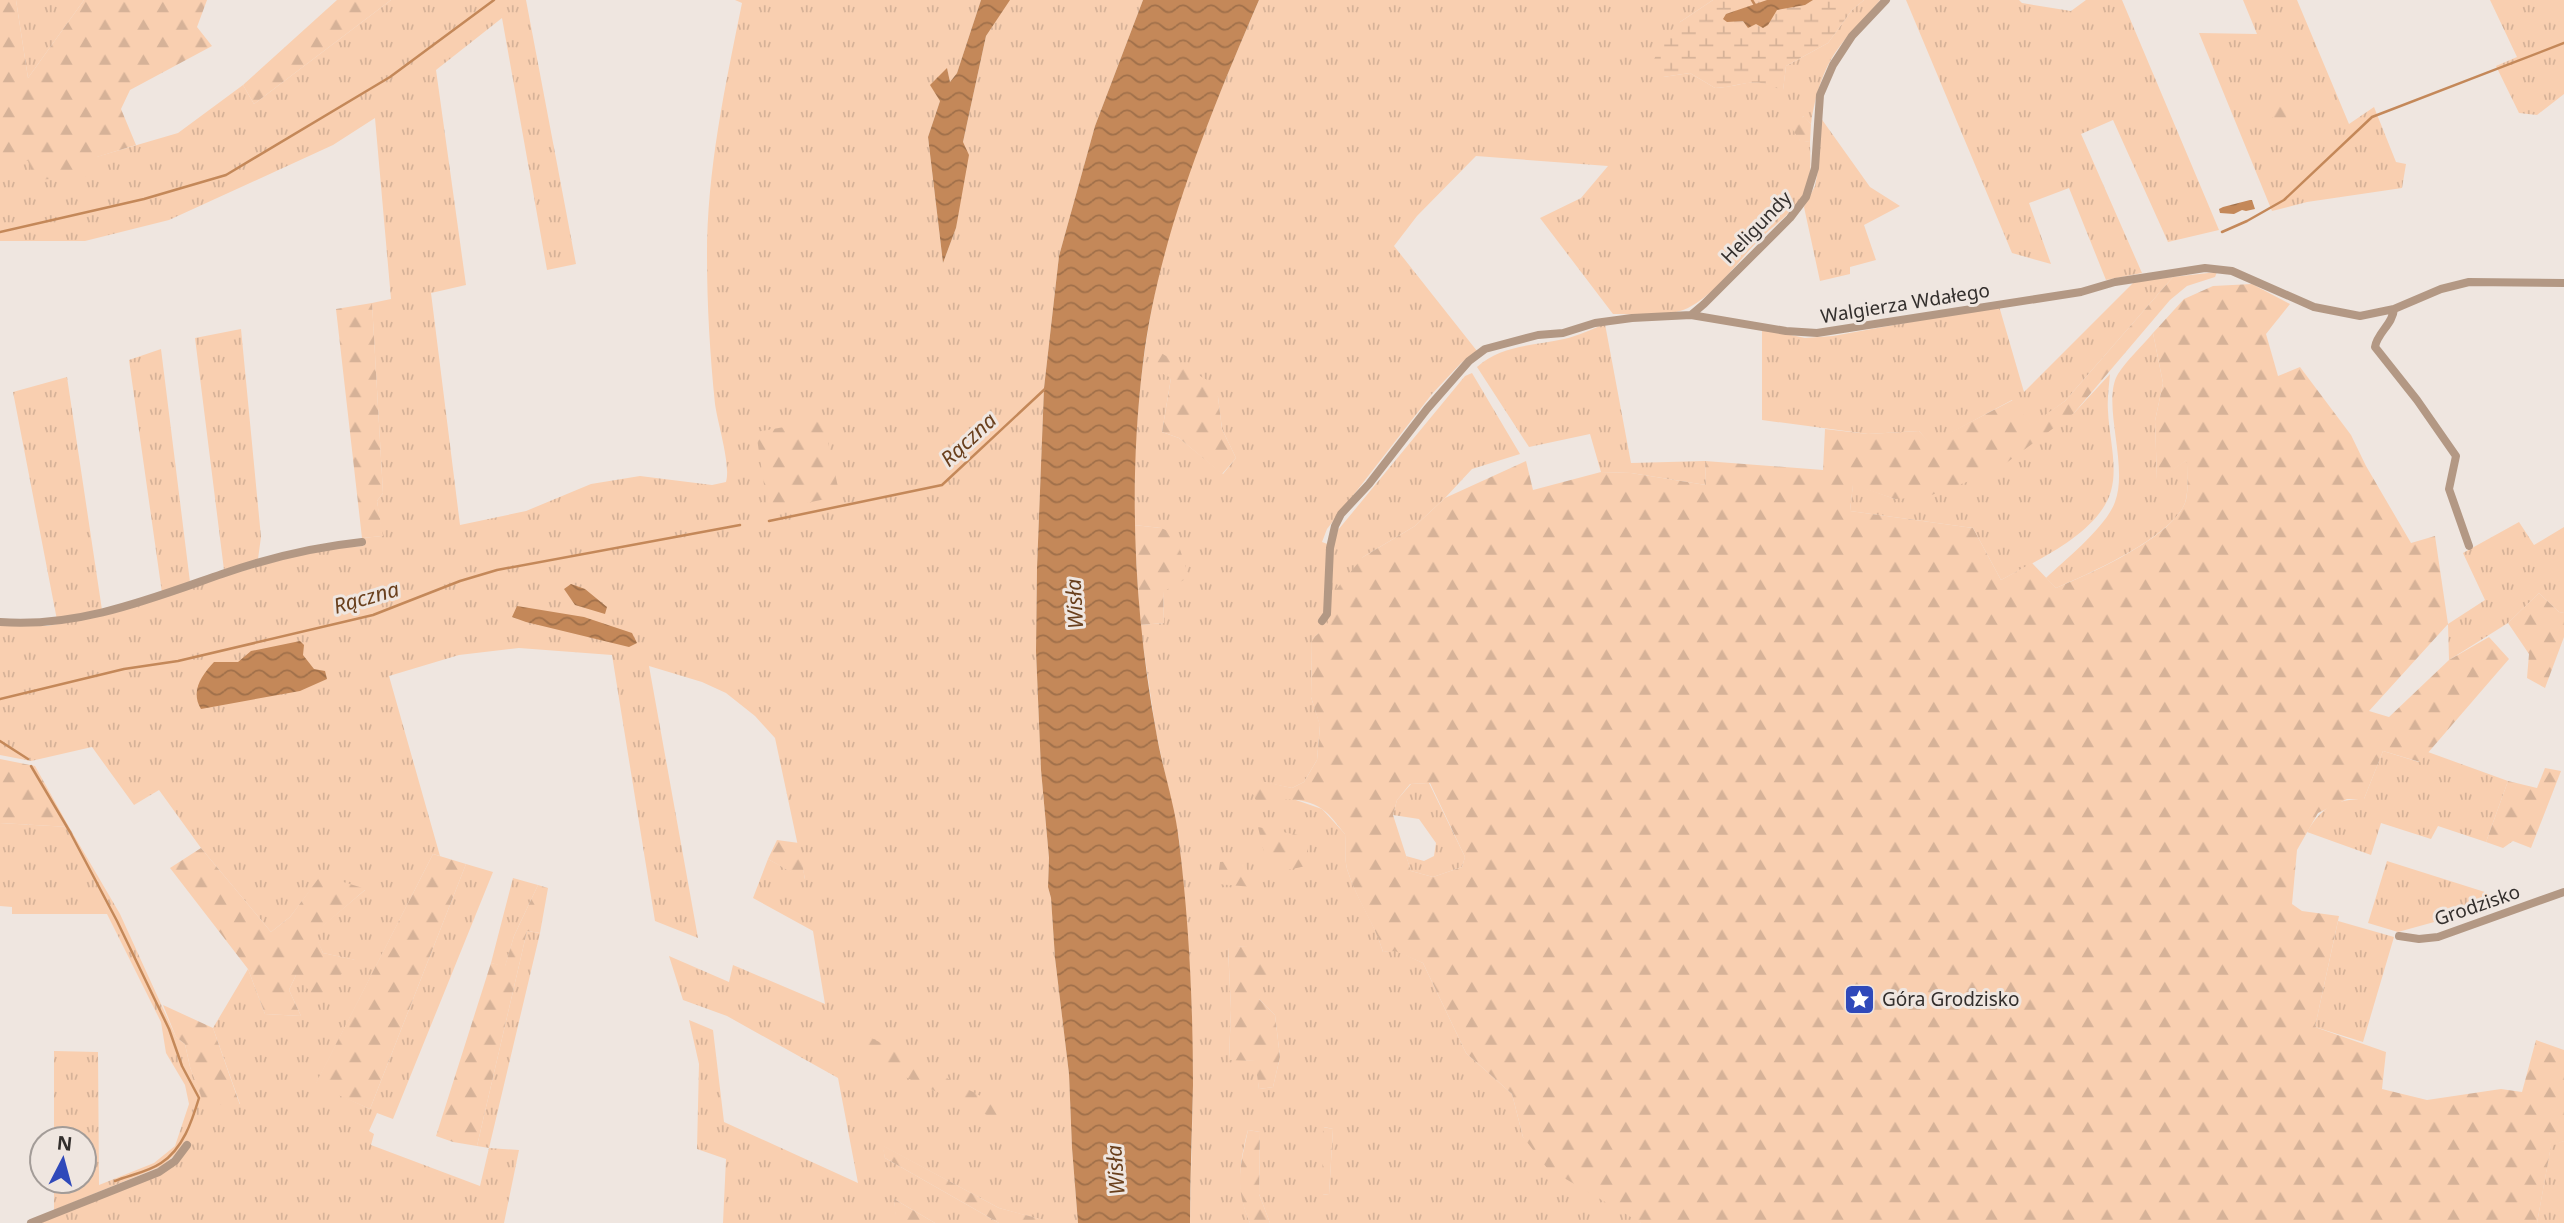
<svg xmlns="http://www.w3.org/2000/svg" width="2564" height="1223" font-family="'Noto Sans',sans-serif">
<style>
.grass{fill:url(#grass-tufts);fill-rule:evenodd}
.forest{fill:url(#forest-firs);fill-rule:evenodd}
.wetland{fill:url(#wetland-marsh)}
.water{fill:url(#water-waves)}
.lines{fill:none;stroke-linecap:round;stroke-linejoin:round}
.stream{stroke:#c48859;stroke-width:2.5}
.minor{stroke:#b39884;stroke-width:8}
.labels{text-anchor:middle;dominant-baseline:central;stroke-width:6;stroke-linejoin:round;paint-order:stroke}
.street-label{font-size:19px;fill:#322e2c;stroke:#efe6e0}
.poi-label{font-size:19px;fill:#322e2c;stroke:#efe6e0;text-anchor:start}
.water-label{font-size:21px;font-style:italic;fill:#693f1c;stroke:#efe6e0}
</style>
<defs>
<pattern id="grass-tufts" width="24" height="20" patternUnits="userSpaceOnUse" patternTransform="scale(1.75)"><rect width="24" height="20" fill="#f9cfb0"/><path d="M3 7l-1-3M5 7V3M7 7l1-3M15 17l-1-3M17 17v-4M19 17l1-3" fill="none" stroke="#d6b298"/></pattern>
<pattern id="forest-firs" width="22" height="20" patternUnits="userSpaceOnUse" patternTransform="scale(1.75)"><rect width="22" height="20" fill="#f9cfb0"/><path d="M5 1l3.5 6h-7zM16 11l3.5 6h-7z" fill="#d6b298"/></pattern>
<pattern id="wetland-marsh" width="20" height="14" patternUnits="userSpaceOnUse" patternTransform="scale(1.75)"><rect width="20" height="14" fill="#f9cfb0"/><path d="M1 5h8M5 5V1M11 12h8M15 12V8" fill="none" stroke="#d6b298"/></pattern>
<pattern id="water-waves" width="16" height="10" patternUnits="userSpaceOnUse" patternTransform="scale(1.75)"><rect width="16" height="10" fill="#c48859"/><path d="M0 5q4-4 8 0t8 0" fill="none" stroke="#a0704a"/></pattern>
</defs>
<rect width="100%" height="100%" fill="#efe6e0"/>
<path class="grass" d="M16,0H84L28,78Z
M391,0H526L576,264L547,270L502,18L436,70L466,285L431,293L460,525L526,511L591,484L640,476L712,485L726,482C731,465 718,425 715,404C710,355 707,305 707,256C707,170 725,87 742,3L735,0H981L957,73L950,82L947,69L940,101L928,137L943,263L956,228L963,142L986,36L1009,0H1143L1095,126L1059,256L1044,388L1037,568L1036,651L1041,770L1049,858L1048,887L1051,898L1055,958L1069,1074L1072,1148L1078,1223H1044L1043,1220L999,1208L883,1146L885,1158L999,1223H935L894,1199L897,1223H723L726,1159L697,1149L699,1064L689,1020L713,1030L724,1122L858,1183L838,1078L727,1016L683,1000L669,956L729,982L733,965L825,1004L813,931L753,898L768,859L805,879L775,738L755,716L726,693L702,682L649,666L698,938L655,921L612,655L519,648L459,655L389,676L440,856L433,854L316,1084L370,1109L466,864L493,872L393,1119L377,1113L369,1131L374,1134L371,1145L480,1186L489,1148L477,1146L527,931L540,933L489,1148L519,1150L504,1223H39L178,1163L191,1144L185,1141L179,1151L162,1166L54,1210V1181H84V1139H54V1051L98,1052L99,1185L154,1163L175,1146L189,1104L185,1085L166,1053L161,1022L107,914H12V907L0,906V823L69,827L120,914L176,1037L185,1044L190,1067L205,1104H240L213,1028L248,969L265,1014L301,1016L289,990L296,975L355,960L323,953L314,933L365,890L321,876L290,917L271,932L201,848L159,790L134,805L92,747L31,761L0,755V626H47L113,613L224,576L320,549L364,546L362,538L382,536L377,501L383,493L372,303L391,299L375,118L333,145L169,220L85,241H0V160L96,157L178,133L243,85L254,104Z
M1259,0H1713L1680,22L1663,77L1690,73L1715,88C1747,86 1751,75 1783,90L1786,66L1828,43L1852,10L1864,0H1880C1869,15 1855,27 1843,42C1824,65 1815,95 1811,124L1803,116L1799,140L1810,142C1810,156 1812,171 1807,185C1799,210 1775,223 1758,241C1736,263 1717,293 1688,308C1671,317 1633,314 1613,314L1540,218L1581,198L1608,166L1476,156L1417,216L1394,246L1477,351L1461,363L1432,394L1327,529L1322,542L1333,546L1338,530L1465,376L1472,373L1520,454L1472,469L1445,498L1415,526L1363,557L1327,627L1312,639L1311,697L1320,725L1317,760L1304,782L1292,788L1248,779L1276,799H1293L1322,809L1345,834C1346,846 1344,861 1348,872C1357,900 1375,923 1383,952L1395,950L1423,963L1466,1053L1512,1094L1523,1137L1641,1223H1270L1259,1194L1260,1132L1248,1130C1239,1163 1236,1191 1250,1223H1190L1193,1084L1191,991L1183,881L1179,838L1156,732L1140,625L1164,623L1161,528L1134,525C1133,450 1139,371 1154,297C1174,198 1219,93 1259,0ZM1171,378L1218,397L1222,429L1236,458L1223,474L1179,438L1162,432ZM1246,946L1259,999L1275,1015L1280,1057L1273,1087L1259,1089L1256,1061L1229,1059L1231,1009L1228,948ZM1324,1127L1333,1129L1329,1194L1323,1195Z
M1906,0H2019L2022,3L2071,11L2086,0H2122L2219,230L2168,242L2113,120L2081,134L2142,273L2106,280L2069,188L2029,203L2051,264L2012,253Z
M2243,0H2297L2349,124L2374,107L2396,162L2406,164L2402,188L2307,202L2272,211L2199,33L2257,34Z
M2490,0H2564V94L2537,115L2519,113L2496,66L2517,57Z
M1818,114L1870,187L1900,206L1864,225L1876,260L1850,267V274L1820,281L1804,207L1815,186L1819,165Z
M2173,277L2065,401L2031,426L2012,400L1930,444L1919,431L1868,434L1762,420V329L1805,338L1833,336L1999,306L2024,392L2135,281Z
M1605,324L1631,463L1705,461L1706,485L1631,473L1601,472L1590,434L1529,447L1477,367C1501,345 1532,346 1564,339C1578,336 1592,329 1605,324Z
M241,329L261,537L258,559L224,570L195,338Z
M2153,333L2163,383L2155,421L2157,480L2188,459C2187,472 2189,491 2185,503C2172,537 2089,574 2056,588L2046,578C2066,559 2106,527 2115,502C2129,465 2101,402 2118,374C2127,360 2142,346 2153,333Z
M161,349L190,582L162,593L129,360Z
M2110,374C2109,386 2107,399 2108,411C2109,436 2118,467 2111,491C2099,533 2036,561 2001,580L1973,528L1850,511L1853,484L1895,499L2074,413Z
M67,377L102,610L57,620L13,392Z
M2519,522L2534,545L2564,527V613L2559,612L2539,593L2508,623L2449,660L2448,624L2485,600L2463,553Z
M2383,751L2419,762L2428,752L2508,781L2486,842L2438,826L2431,839L2381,823L2371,855L2307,832C2321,808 2335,799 2364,799Z
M1429,783L1465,857L1462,867L1433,877L1411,871L1406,856L1424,861L1434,856L1436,843L1419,819L1393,815L1397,800L1411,784Z
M2387,861L2488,893L2485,908L2398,932L2368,923Z
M513,878L538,885L514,936L505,967L491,963Z
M2338,921L2394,937L2363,1042L2315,1027Z
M2564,1141V1223H2537L2551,1145Z"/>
<path class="forest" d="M0,0H16L28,78L84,0H207L197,27L212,46L130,90L121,109L136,145L97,157L95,176L35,180L28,161L0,160Z
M337,0H391L254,104L243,85Z
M2270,87L2280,88L2287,119L2282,124L2269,115Z
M1804,116L1811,124L1810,142L1800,141L1791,127Z
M2217,272L2215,277L2187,286L2170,300L2074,413L1994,472L1926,497L1895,499L1853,485L1850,511L1973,528L2001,580L2032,563L2056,588C2090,574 2171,538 2185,503C2189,492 2187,472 2187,460L2157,481L2155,421L2163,383L2153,333L2184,299L2213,286L2252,284L2290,304L2266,334L2278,376L2300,367L2351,435L2366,466L2411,543L2435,536L2448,624L2369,711L2389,717L2449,660L2489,637L2509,659L2420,762L2383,751L2364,799H2347L2318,813L2297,850L2292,904L2302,911L2339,916L2315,1027L2386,1052L2382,1089L2427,1100L2501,1089L2522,1092L2536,1040L2564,1050V1141L2551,1146L2537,1223H1641L1547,1168L1523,1137L1512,1094L1466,1053L1423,963L1395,951L1383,952C1375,924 1357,901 1348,872C1344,861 1346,846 1345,834C1338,826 1331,815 1322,809C1302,796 1278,798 1258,806L1247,778L1292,788L1304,782L1317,760L1320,726L1311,697L1312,639C1331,624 1334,616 1334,592L1363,557L1415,526L1445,498L1526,461L1533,490L1601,472L1631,473L1706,485L1705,461L1823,470L1825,429L1868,434L1919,431L1930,443L2013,400L2031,425L2065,401L2173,277ZM1430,783L1465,857L1462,867L1433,877L1411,871L1393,815L1397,800L1410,784Z
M372,303L383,493L377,501L383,536L362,538L336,309Z
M1161,353L1207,380L1218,397L1222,429L1236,458L1222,474L1179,438L1162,432L1171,378L1153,369Z
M823,420L840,496L768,511L756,432Z
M1134,525L1161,528L1175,534L1189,577L1163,592L1164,623L1140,625Z
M2539,593L2559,612L2564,613V637L2545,688L2527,678L2529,654L2508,623Z
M0,759L35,766L69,827L0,823Z
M2545,768L2561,771L2531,848L2513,841L2503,848L2486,842L2508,781L2537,788Z
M1258,827L1308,837L1306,866L1269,874Z
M777,840L799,843L805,880L768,859Z
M201,848L271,932L290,917L321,875L366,889L315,933L323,953L356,960L316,999L296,975L289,990L301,1016L265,1014L248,969L170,868Z
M433,854L466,864L370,1109L315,1085Z
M1244,860L1253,887L1217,884L1220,862Z
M538,885L548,888L540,933L527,931L477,1146L453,1142L436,1136L491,963L505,966L514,936Z
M1246,946L1268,971L1259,999L1275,1015L1280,1057L1273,1087L1259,1089L1255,1061L1229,1060L1231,1009L1228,947Z
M163,1005L213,1028L240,1105L204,1104L190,1067L185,1044L176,1037Z
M866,1035L1003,1108L1004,1123L864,1058L862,1037Z
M1323,1127L1333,1129L1329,1194L1322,1195Z
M1248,1130L1260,1132L1259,1194L1270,1223H1250C1234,1187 1240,1167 1248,1130Z
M882,1145L999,1208L1044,1220V1223H999L885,1158Z
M894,1199L935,1223H896Z"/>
<path class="wetland" d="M1713,0H1864L1852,10L1828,43L1786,66L1783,91C1751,75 1747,86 1715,88L1690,73L1663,77L1652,64L1664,37L1680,22Z"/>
<path class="water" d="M981,0H1010L986,36L963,142L969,155L956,228L943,263L928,137L940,101L930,85L947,68L950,82L957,73Z
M1143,0H1259C1210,114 1158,239 1143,363C1128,485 1134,610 1156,731C1162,768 1175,804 1179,841C1189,922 1193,1004 1193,1085C1192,1131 1190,1177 1190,1223H1078L1072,1148L1069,1074L1055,958L1051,898L1048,887L1049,858L1041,770L1036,651L1037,568L1044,388L1059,256L1095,126Z
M1767,0H1813L1805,5L1777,10L1768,25L1763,28L1756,24L1748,28L1743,21L1727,22L1723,19L1726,14Z
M2250,200H2252L2255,209L2246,211L2242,210L2234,214L2220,213L2219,209L2223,207Z
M571,584L585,589L607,607L605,614L575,605L564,589Z
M517,606L584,617L632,633L637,643L629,647L526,622L512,617Z
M300,641L304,645L303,655L314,669L325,671L327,679L300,691L201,709C190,691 202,675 214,662H238L251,651Z"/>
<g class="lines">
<path class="stream" d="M1752,0L1755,5
M0,232L144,199L226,175L390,77L494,0
M2222,232L2247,221L2284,200L2372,117L2564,43
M769,521L942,485L1046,388
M0,699L124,669L178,661L373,615L460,581L497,570L740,525
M0,741L28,759
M31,766L70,832L117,921L169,1029L182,1066L199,1098C192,1121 183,1149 161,1163C148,1172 130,1175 115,1181"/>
<path class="minor" d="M2394,309C2393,324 2377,333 2375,347L2417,400L2456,456L2449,489L2469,546
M1691,315L1704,304L1790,218L1806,197L1815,168L1820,95L1833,65L1852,36L1886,0
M1322,621L1327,614L1330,548L1335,526L1341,514L1369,484L1427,409L1469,361L1485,349L1538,335L1563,333L1595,323L1632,318L1691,315L1786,331L1817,333L2081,292L2115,282L2205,268L2232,271L2314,307L2360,316L2394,309L2441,289L2469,282L2564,283
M0,622C78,628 150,599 222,574C268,558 314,547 362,542
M2399,936L2419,939L2438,937L2564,892
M31,1223L159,1172L175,1161L187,1145"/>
</g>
<defs>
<symbol id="sight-square" viewBox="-11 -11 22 22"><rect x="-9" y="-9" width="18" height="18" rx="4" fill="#2f49ba" stroke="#efe6e0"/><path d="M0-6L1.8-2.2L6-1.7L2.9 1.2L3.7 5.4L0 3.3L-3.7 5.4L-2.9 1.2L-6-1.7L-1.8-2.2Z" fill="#fff"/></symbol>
</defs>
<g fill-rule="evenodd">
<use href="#sight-square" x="1842" y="982" width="35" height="35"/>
</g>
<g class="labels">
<g class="street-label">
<text transform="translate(1756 227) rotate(-46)">Heligundy</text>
<text transform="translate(1905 303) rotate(-9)">Walgierza Wdałego</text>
<text transform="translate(2477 905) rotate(-19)">Grodzisko</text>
</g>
<g class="poi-label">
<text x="1882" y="999">Góra Grodzisko</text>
</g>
<g class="water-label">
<text transform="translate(968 439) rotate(-43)">Rączna</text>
<text transform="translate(366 597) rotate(-16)">Rączna</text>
<text transform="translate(1074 604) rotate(-93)">Wisła</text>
<text transform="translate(1115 1170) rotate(-94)">Wisła</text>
</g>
</g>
<g transform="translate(63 1160) rotate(6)"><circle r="33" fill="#efe6e0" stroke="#a39c98" stroke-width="2"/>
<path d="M0-5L12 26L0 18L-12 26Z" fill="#2f49ba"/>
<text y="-10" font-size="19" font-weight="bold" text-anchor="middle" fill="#322e2c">N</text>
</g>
</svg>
